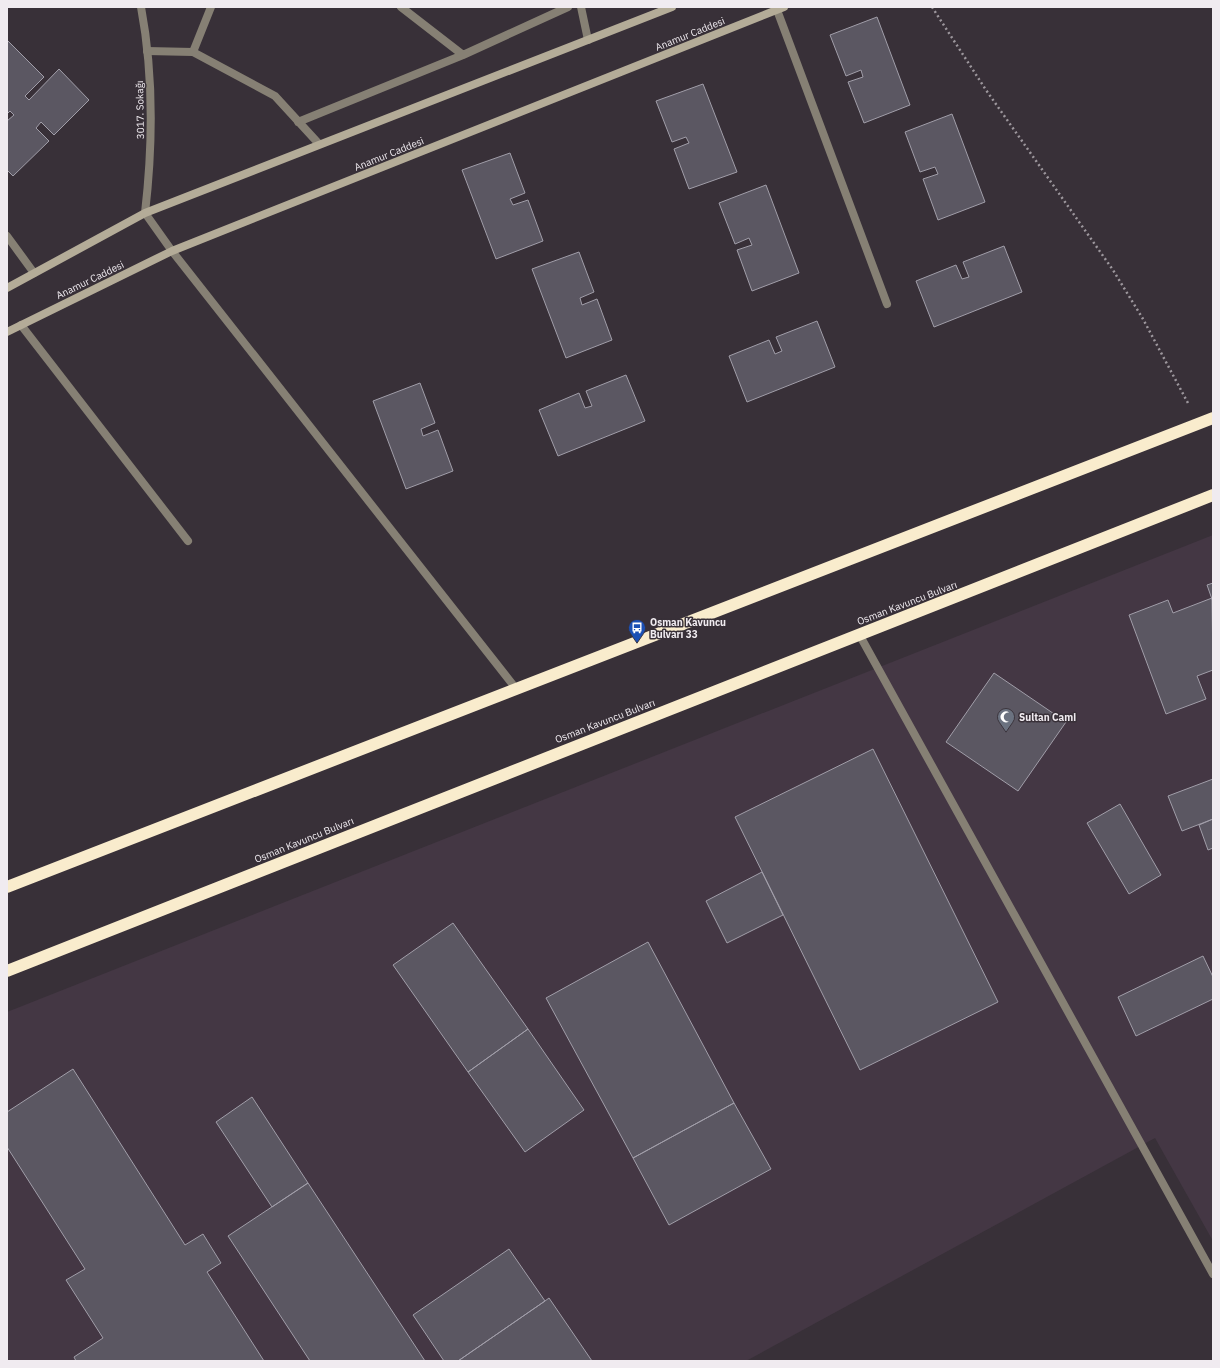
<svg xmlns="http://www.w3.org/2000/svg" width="1220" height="1368" font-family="'IBM Plex Sans',sans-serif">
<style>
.built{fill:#443744}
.building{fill:#5b5762;stroke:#a19ea9}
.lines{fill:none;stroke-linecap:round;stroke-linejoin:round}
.path{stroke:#9d979d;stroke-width:2.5;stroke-dasharray:2 3;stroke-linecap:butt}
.lane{stroke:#868074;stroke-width:8}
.street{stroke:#868074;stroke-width:8}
.secondary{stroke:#b4ac98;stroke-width:8}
.highway{stroke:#f9eccd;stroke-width:12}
.labels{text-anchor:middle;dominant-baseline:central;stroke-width:3;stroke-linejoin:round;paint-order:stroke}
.street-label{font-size:10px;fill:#f0ebf0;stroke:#383038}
.poi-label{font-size:10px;font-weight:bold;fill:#f0ebf0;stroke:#383038;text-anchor:start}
</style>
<rect width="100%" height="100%" fill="#383038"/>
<path class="built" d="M1213,535V1241L1155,1138L746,1361H7V1012Z"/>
<path class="building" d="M877,17L910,105L864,123L848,82L863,77L861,70L846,76L830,35Z
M7,40L44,77L25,96L29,100L59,69L89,100L54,135L41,122L36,128L49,141L13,176L7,170V121L14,115L10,111L7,114Z
M703,84L737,172L689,189L674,149L689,143L686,137L672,142L656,101Z
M952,114L985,202L938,220L923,179L938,174L935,167L920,172L905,132Z
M510,153L525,193L510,199L513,205L528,200L543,241L496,259L462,170Z
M766,185L799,273L752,291L737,250L752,245L749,238L735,244L719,203Z
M1004,246L1022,292L934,327L916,281L956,265L962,279L969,277L963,262Z
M579,252L594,292L580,298L582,305L597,299L612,340L566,358L532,269Z
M817,321L835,367L747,402L729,356L769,340L775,354L782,351L776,337Z
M626,375L645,421L558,456L539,410L579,393L585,408L592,406L586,391Z
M420,383L435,423L421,429L423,436L438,430L453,471L406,489L373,401Z
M1213,583V602L1207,585Z
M1212,598L1213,670L1197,676L1206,699L1166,714L1129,615L1168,600L1173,613Z
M994,673L1066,722L1018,791L946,742Z
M873,749L998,1002L860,1070L735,817Z
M1213,779V819L1182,831L1168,796Z
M1120,804L1161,875L1129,894L1087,823Z
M1213,819V848L1208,850L1199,825Z
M762,872L783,915L727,943L706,901Z
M453,923L528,1029L468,1072L393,965Z
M648,942L734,1103L633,1158L546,998Z
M1203,956L1213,977V999L1136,1036L1118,997Z
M528,1029L584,1110L525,1152L468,1072Z
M73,1069L185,1245L203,1234L221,1263L207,1272L264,1361H76L74,1357L103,1338L66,1280L85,1269L7,1147V1112Z
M252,1097L308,1183L272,1207L216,1122Z
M734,1103L771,1169L669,1225L633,1158Z
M308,1183L425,1361H310L228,1236Z
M509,1249L545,1301L458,1361H444L413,1315Z
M549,1298L592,1361H458L545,1301Z"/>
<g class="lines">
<path class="path" d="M932,7L986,90L1113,270L1143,319L1189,405"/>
<path class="lane" d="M401,7L463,55
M147,51L193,52L275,96L319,144
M193,52L211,7
M298,122L463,55L568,7"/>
<path class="street" d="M141,7C154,76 153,144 145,213L172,251L517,690
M581,7L588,40
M777,10L887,304
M7,236L34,273
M21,325L188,541
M859,634L1213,1274"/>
<path class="secondary" d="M7,288L145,213L672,7
M7,332L172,251L784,7"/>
<path class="highway" d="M7,887L1213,418
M7,971L1213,495"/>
</g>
<defs>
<symbol id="bus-pin" viewBox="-11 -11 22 30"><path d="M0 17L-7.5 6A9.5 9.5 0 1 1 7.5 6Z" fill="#1a4fb4" stroke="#383038"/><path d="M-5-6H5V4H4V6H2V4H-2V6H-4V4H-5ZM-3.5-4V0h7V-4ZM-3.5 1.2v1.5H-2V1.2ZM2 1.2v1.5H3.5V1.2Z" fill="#fff"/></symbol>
<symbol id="mosque-pin" viewBox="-11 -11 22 30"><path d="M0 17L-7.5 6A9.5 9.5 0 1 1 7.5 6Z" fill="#6b7280" stroke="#383038"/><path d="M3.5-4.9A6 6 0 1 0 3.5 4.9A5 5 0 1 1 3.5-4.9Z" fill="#fff"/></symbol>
</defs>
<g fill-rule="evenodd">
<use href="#bus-pin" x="627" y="618" width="20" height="27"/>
<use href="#mosque-pin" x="996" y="707" width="20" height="27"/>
</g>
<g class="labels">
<g class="street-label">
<text transform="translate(690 34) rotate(-22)">Anamur Caddesi</text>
<text transform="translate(140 110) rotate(-91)">3017. Sokağı</text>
<text transform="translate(389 154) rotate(-22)">Anamur Caddesi</text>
<text transform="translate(90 280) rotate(-26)">Anamur Caddesi</text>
<text transform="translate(907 603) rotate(-21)">Osman Kavuncu Bulvarı</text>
<text transform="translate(605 721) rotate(-21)">Osman Kavuncu Bulvarı</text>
<text transform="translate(304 840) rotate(-22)">Osman Kavuncu Bulvarı</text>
</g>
<g class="poi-label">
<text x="650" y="622">Osman Kavuncu<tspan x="650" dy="12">Bulvarı 33</tspan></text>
<text x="1019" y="717">Sultan Cami</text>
</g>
</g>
<rect width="1220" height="1368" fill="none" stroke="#f0ebf0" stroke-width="16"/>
</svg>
